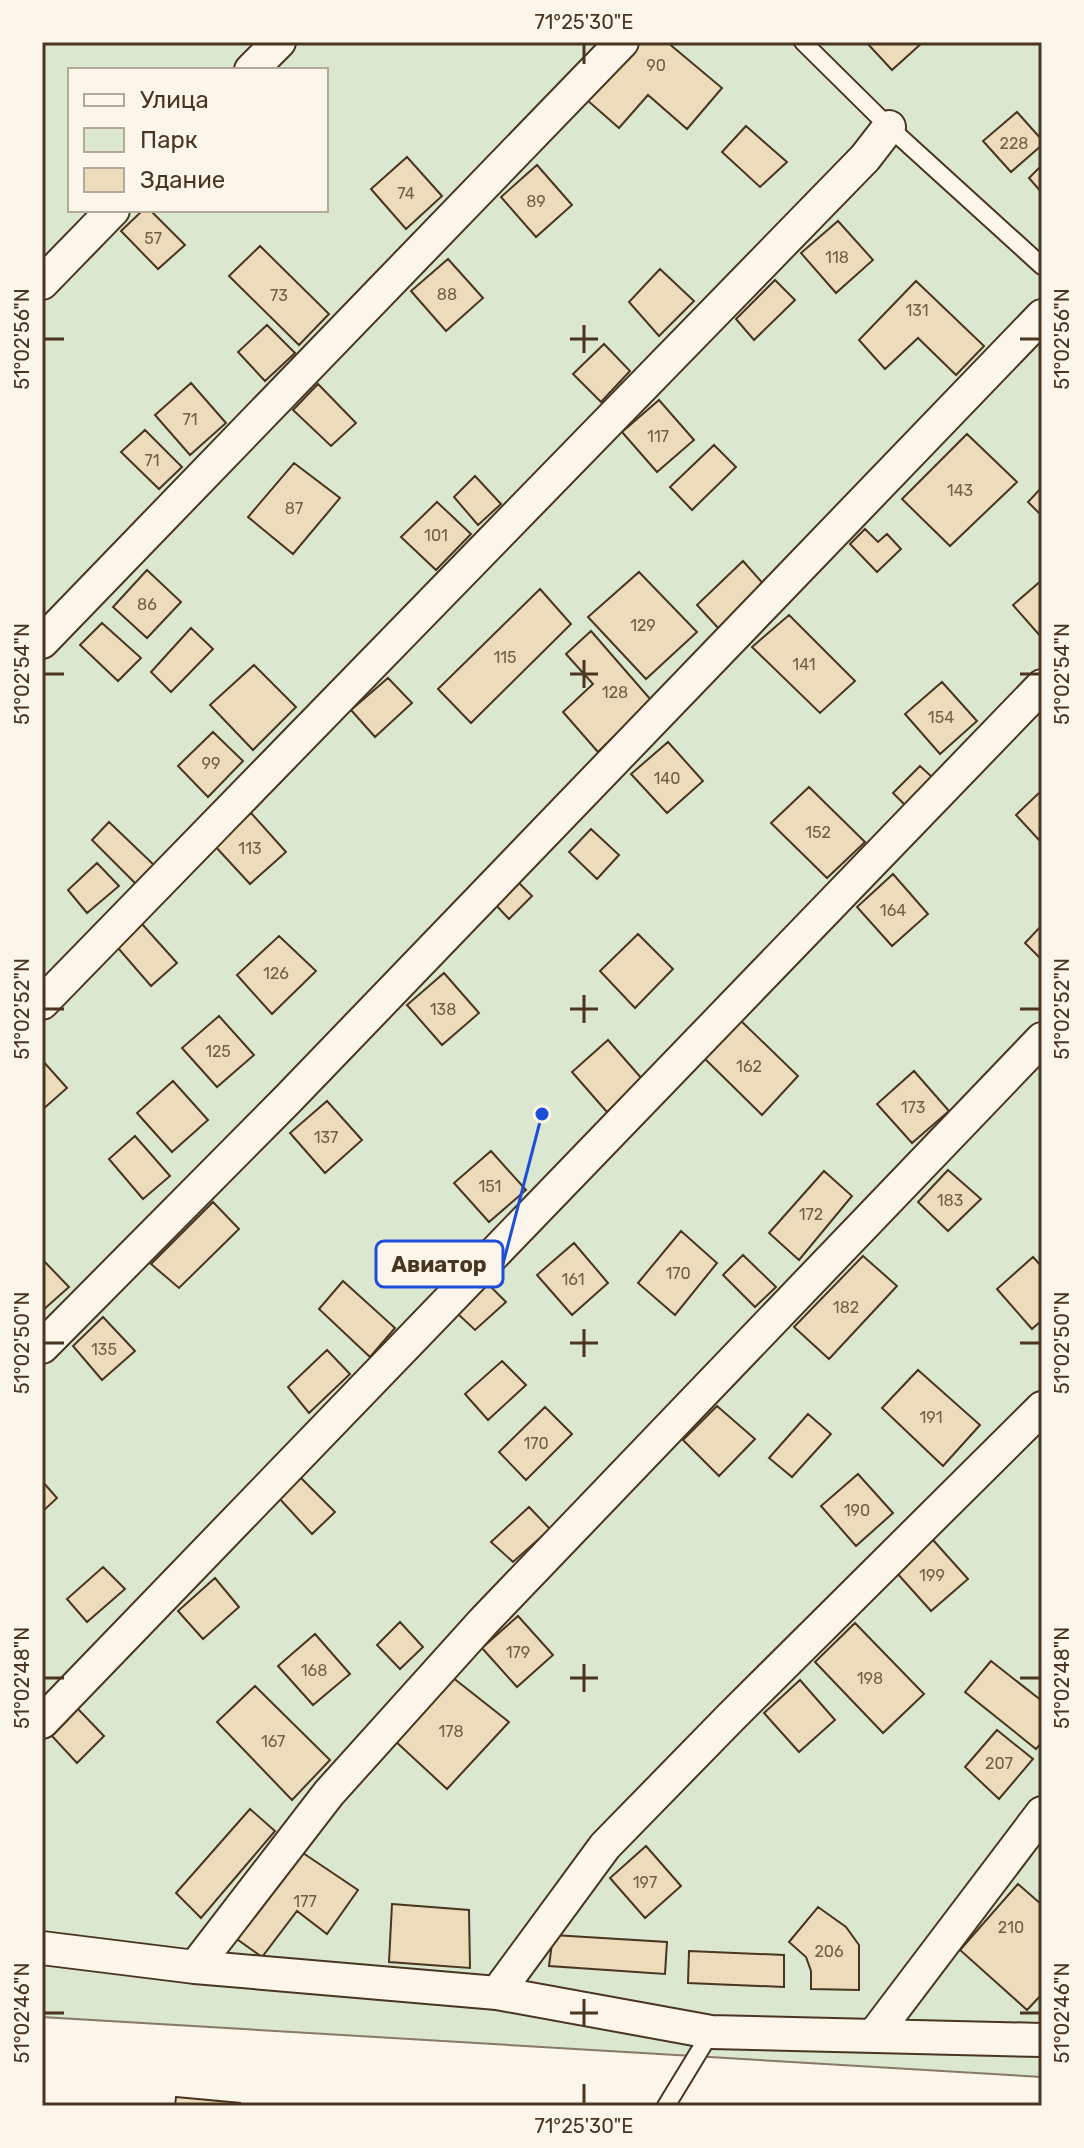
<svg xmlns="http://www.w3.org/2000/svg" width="1084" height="2148" font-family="Rubik,sans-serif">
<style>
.green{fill:#dce7d0;stroke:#887966;stroke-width:2;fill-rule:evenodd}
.building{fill:#ecdcbc;stroke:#4a3520;stroke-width:2}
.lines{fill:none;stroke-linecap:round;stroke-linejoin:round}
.service-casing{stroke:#4a3520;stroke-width:20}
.minor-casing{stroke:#4a3520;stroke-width:36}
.service{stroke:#fbf6e9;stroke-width:16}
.minor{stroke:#fbf6e9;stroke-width:32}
.ticks{fill:none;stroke:#4a3520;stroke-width:3}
.labels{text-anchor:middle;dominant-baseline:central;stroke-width:6;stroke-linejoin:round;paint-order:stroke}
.number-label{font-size:16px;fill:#725f47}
.leader{fill:none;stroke:#1d4ed8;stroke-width:3}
.callout-dot{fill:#1d4ed8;stroke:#fbf6e9;stroke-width:3}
.callout{fill:#fbf6e9;stroke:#1d4ed8;stroke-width:3}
.callout-label{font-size:22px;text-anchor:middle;font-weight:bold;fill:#4a3520}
.neatline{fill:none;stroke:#4a3520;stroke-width:3}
.ticks-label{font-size:20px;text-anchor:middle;fill:#4a3520}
</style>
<rect width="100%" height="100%" fill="#fbf6e9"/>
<path class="green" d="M42,42H1042V2077L42,2017ZM70,70H326V210H70Z"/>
<path class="building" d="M639,42H667L722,88L687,129L648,95L619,128L587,100Z
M866,42H923L892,70Z
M1017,112L1042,140V145L1011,172L983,141Z
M746,126L787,162L760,187L722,152Z
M407,157L442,196L406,229L371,189Z
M537,165L572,205L536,237L501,197Z
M1042,165V193L1029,178Z
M143,210H150L185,245L158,269L121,231Z
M838,221L873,260L836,293L801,253Z
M260,246L329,314L299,345L229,276Z
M448,259L483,298L446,331L411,291Z
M660,269L694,301L659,336L629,302Z
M775,280L795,300L754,340L736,319Z
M916,281L984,346L956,375L918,338L885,369L859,340Z
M267,325L295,353L265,381L238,352Z
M604,344L630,371L601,402L573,374Z
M191,383L226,423L190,455L155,415Z
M318,384L356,423L331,446L293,410Z
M659,400L694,440L657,472L622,432Z
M145,430L182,467L159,489L121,452Z
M967,434L1017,482L950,546L902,499Z
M714,445L736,467L692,510L670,487Z
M294,463L340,498L293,554L248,517Z
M475,476L501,504L478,525L454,497Z
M1042,487V516L1028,502Z
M437,502L471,534L436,570L401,537Z
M865,529L878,542L887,534L901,549L877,572L850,544Z
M743,561L766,587L720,630L697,605Z
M147,570L181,602L147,638L113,607Z
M639,572L697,632L646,679L588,617Z
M1042,580V638L1013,605Z
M540,589L571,624L471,723L438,689Z
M789,615L855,681L820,713L752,647Z
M102,623L141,658L118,681L80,645Z
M191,628L213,649L171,692L151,672Z
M591,631L651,700L598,752L563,712L593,684L566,654Z
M254,665L296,707L253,750L210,705Z
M388,678L412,703L375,737L351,710Z
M942,682L977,721L940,754L905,714Z
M213,732L243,761L208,797L178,766Z
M668,742L703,781L667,813L631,774Z
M920,766L933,778L905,805L893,793Z
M809,787L865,842L827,878L771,823Z
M1042,790V837L1039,840L1016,815Z
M251,813L286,852L250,884L214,845Z
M109,822L155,866L136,884L92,840Z
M591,829L619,855L597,879L569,852Z
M97,863L119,886L87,913L68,890Z
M893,874L928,914L892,946L857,907Z
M515,879L532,896L509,919L493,902Z
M142,924L177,963L151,986L118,948Z
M1042,925V960L1025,943Z
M638,934L673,969L635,1008L600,971Z
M279,936L316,971L272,1014L237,975Z
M444,973L479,1013L442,1045L407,1005Z
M219,1016L254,1055L217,1087L182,1048Z
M739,1019L798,1076L762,1115L701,1055Z
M608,1040L643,1080L607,1112L572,1072Z
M42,1060L67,1088L42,1110Z
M914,1071L949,1111L912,1143L877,1104Z
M173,1081L208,1120L172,1152L137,1113Z
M327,1101L362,1140L325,1173L290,1133Z
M135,1136L170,1176L143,1199L109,1159Z
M491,1151L526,1190L489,1222L454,1183Z
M948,1170L981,1199L948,1231L918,1202Z
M824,1171L852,1196L799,1260L769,1233Z
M213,1202L239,1229L179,1288L151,1264Z
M681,1231L717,1263L675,1315L638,1283Z
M574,1243L608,1283L572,1315L537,1275Z
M743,1255L776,1287L755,1307L723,1275Z
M863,1256L897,1286L829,1359L794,1327Z
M1033,1257L1042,1267V1320L1032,1329L997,1289Z
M42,1259L69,1287L42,1311Z
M343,1281L395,1328L370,1357L319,1309Z
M488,1284L506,1302L475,1330L458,1314Z
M103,1317L135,1351L102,1380L73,1346Z
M327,1350L350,1374L309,1413L288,1387Z
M502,1361L526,1385L488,1420L465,1394Z
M918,1370L980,1425L943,1466L882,1408Z
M717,1406L755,1439L719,1476L683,1440Z
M545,1407L572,1434L526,1480L499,1452Z
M808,1414L831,1434L792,1477L769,1458Z
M858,1474L893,1513L856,1546L821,1506Z
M299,1476L335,1512L312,1534L278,1497Z
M42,1481L57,1498L42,1512Z
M529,1507L550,1529L513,1562L491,1542Z
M933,1540L968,1579L931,1611L896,1572Z
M103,1567L125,1589L87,1622L67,1599Z
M215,1578L239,1607L203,1639L178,1611Z
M518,1616L553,1655L517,1687L482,1648Z
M400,1622L423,1647L400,1669L377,1645Z
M855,1623L924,1694L883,1733L815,1662Z
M315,1634L350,1674L313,1705L278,1666Z
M991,1661L1042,1701V1742L1036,1749L965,1692Z
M452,1677L509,1722L447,1789L393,1739Z
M800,1680L835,1720L799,1752L764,1713Z
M255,1686L330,1760L292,1800L217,1722Z
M78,1709L104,1736L77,1763L52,1736Z
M997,1730L1033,1759L999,1799L965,1767Z
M250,1809L275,1831L201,1918L176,1893Z
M646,1846L681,1886L645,1918L610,1878Z
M297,1849L358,1890L327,1934L297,1911L262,1957L234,1937Z
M1018,1884L1042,1905V1994L1027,2010L960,1950Z
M392,1904L469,1910L470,1968L389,1962Z
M818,1907L846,1927L859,1945V1990L811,1989V1971L806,1957L789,1942Z
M553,1935L667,1942L665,1974L549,1966Z
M689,1951L784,1955V1987L688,1983Z
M176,2097L240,2103L239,2106H175Z"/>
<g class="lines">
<defs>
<path id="service" d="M803,42L889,127L1042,266
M666,2106L711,2032"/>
<path id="minor" d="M251,70L279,42
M42,283L113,210
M42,642L622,42
M42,1003L865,158L889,127
M42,1347L288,1099L1042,316
M42,1722L1042,686
M42,1948L195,1967L497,1993L711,2032L1042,2040
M195,1967L329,1793L483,1622L1042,1039
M497,1993L605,1846L732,1716L1042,1408
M874,2035L1042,1813"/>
</defs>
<use href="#service" class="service-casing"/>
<use href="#minor" class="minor-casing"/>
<use href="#service" class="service"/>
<use href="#minor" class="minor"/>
</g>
<path class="ticks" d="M584,44V64M584,325V353M44,339H64M570,339H598M1020,339H1040M584,660V688M44,674H64M570,674H598M1020,674H1040M584,995V1023M44,1009H64M570,1009H598M1020,1009H1040M584,1329V1357M44,1343H64M570,1343H598M1020,1343H1040M584,1664V1692M44,1678H64M570,1678H598M1020,1678H1040M584,1999V2027M44,2013H64M570,2013H598M1020,2013H1040M584,2084V2104"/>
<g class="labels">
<g class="number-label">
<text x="656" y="65">90</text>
<text x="1014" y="143">228</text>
<text x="406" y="193">74</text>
<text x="536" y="201">89</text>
<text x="153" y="238">57</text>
<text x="837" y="257">118</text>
<text x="447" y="294">88</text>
<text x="279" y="295">73</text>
<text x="917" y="310">131</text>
<text x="190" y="419">71</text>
<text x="658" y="436">117</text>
<text x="152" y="460">71</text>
<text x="960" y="490">143</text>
<text x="294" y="508">87</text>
<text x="436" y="535">101</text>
<text x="147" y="604">86</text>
<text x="643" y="625">129</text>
<text x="505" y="657">115</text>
<text x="804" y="664">141</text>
<text x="615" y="692">128</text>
<text x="941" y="717">154</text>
<text x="211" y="763">99</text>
<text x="667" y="778">140</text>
<text x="818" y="832">152</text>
<text x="250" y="848">113</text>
<text x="893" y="910">164</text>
<text x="276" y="973">126</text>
<text x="443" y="1009">138</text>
<text x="218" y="1051">125</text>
<text x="749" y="1066">162</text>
<text x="913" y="1107">173</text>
<text x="326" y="1137">137</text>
<text x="490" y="1186">151</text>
<text x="950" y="1200">183</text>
<text x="811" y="1214">172</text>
<text x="678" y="1273">170</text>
<text x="573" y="1279">161</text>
<text x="846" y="1307">182</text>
<text x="104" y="1349">135</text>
<text x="931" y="1417">191</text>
<text x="536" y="1443">170</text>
<text x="857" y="1510">190</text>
<text x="932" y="1575">199</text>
<text x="518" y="1652">179</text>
<text x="314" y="1670">168</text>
<text x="870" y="1678">198</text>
<text x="451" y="1731">178</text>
<text x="273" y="1741">167</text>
<text x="999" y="1763">207</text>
<text x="645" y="1882">197</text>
<text x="305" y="1901">177</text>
<text x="1011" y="1927">210</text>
<text x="829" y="1951">206</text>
</g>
</g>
<path class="leader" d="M542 1114L503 1264"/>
<circle class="callout-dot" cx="542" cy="1114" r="8"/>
<rect class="callout" x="376" y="1241" width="127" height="46" rx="8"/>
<g class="callout-label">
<text x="439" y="1272">Авиатор</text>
</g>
<rect width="1084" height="2148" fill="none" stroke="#fbf6e9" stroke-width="88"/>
<rect x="68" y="68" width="260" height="144" fill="#fbf6e9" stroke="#b4a999" stroke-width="2"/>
<rect x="84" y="94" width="40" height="12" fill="#fbf6e9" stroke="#b4a999" stroke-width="2"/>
<text x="140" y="108" font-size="24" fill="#4a3520">Улица</text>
<rect x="84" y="128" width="40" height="24" fill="#dce7d0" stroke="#b4a999" stroke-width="2"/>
<text x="140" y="148" font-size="24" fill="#4a3520">Парк</text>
<rect x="84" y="168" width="40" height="24" fill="#ecdcbc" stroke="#b4a999" stroke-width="2"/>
<text x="140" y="188" font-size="24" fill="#4a3520">Здание</text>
<rect x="44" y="44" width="996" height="2060" class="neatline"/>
<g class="ticks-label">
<text x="584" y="29">71°25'30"E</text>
<text transform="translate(22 339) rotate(-90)" y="7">51°02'56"N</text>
<text transform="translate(1062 339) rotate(-90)" y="7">51°02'56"N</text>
<text transform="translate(22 674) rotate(-90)" y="7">51°02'54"N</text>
<text transform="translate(1062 674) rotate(-90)" y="7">51°02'54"N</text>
<text transform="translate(22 1009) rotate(-90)" y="7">51°02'52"N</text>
<text transform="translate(1062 1009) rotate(-90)" y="7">51°02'52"N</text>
<text transform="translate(22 1343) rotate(-90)" y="7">51°02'50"N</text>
<text transform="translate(1062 1343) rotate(-90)" y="7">51°02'50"N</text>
<text transform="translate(22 1678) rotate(-90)" y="7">51°02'48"N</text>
<text transform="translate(1062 1678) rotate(-90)" y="7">51°02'48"N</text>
<text transform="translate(22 2013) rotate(-90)" y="7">51°02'46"N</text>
<text transform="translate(1062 2013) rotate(-90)" y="7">51°02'46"N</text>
<text x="584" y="2133">71°25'30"E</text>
</g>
</svg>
